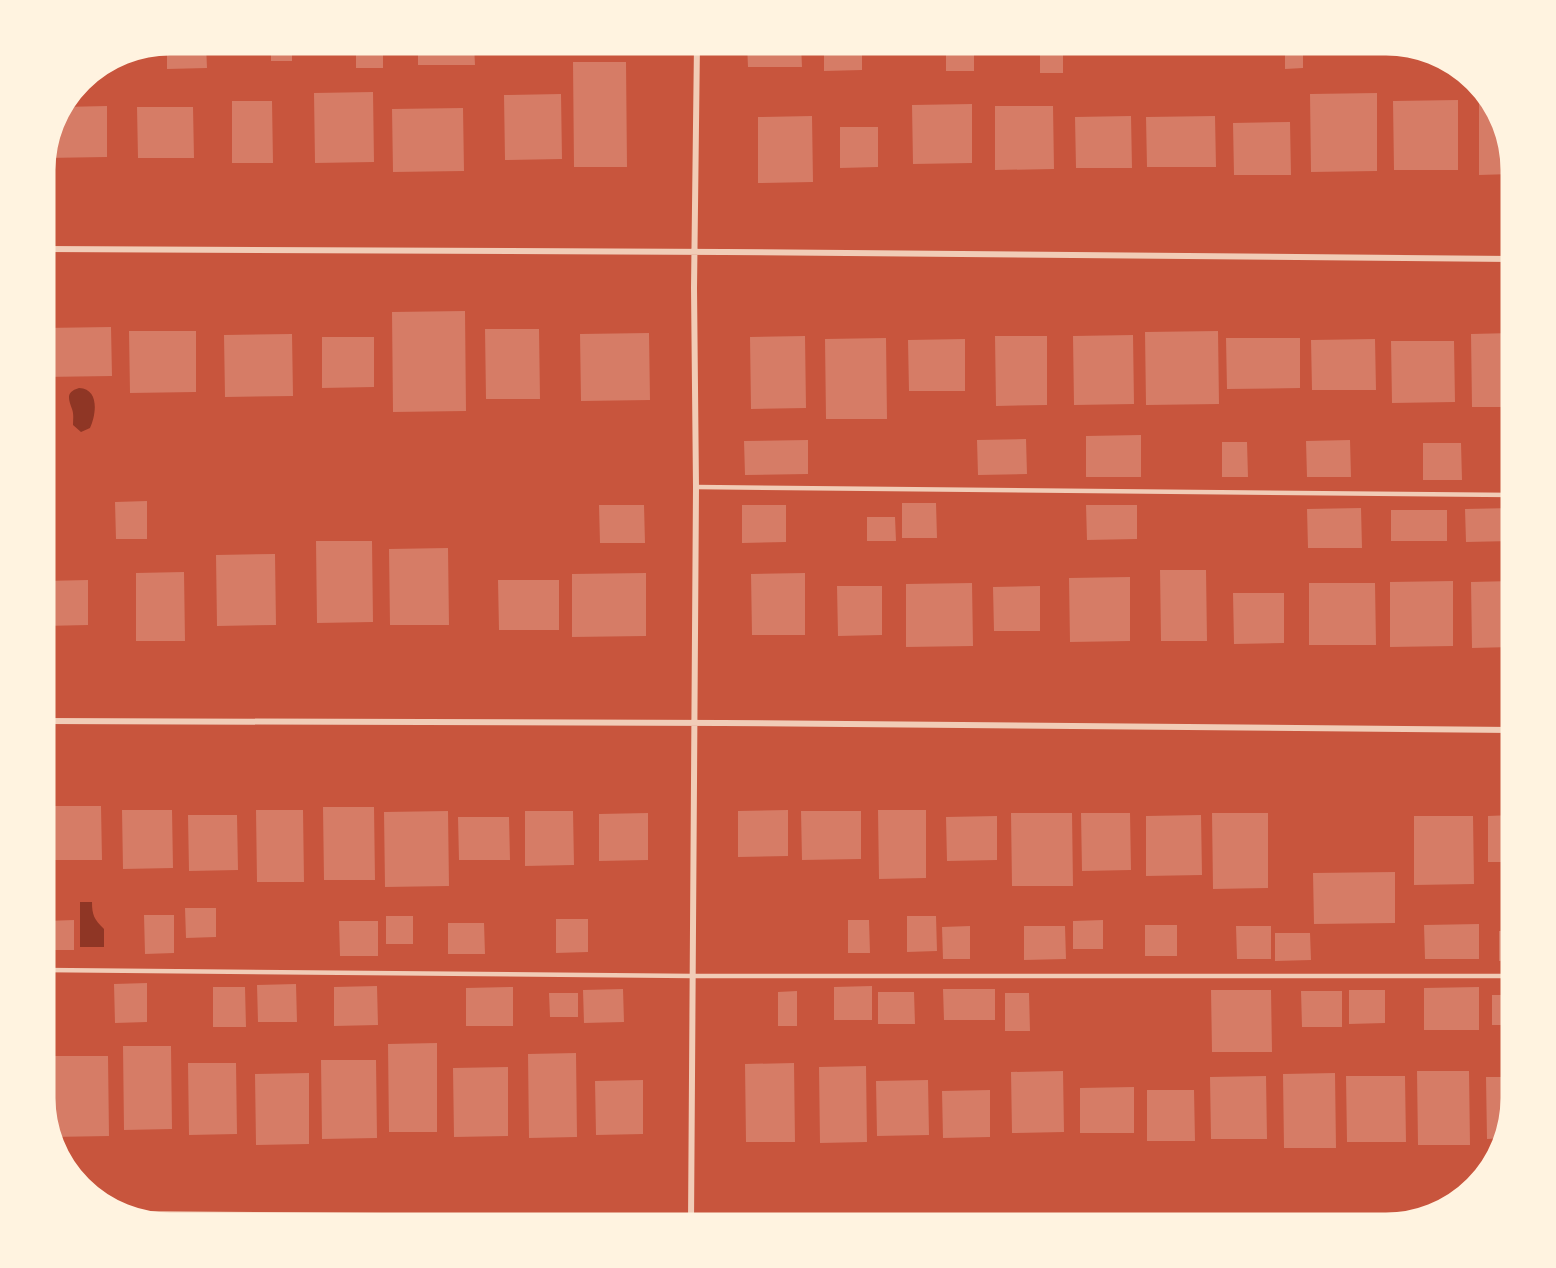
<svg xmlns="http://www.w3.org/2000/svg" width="1556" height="1268" font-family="Signika,sans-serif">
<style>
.water{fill:#8f3625}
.building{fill:#d67c66}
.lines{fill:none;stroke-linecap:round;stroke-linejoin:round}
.service{stroke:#f1ccb7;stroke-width:4.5}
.minor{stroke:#f1ccb7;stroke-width:6}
.rim{fill:none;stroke:#fff3e0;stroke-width:3}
</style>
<rect width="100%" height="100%" fill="#c8553d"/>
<path class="water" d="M79,388C100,389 96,415 90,428L81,432L73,425C73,420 74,414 72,409C68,398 66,392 79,388Z
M80,902H92C92,915 94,919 104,929V947H80Z"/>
<path class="building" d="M167,44H206L207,68L167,69Z
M271,44H292V61H271Z
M356,44H383V68H356Z
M418,44H474L475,65H418Z
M747,44H801L802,67H748Z
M824,44H862V70L824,71Z
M946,44H974V71H946Z
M1040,44H1063V73H1040Z
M1285,44H1303V68L1285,69Z
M573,62H626L627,167H574Z
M373,92L374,162L315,163L314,93Z
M1377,93V171L1311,172L1310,94Z
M561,94L562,159L505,160L504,95Z
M1458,100V170H1394L1393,101Z
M232,101H272L273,163H232Z
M1479,103H1491L1500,114L1512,174L1479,175Z
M972,104V163L913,164L912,105Z
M107,106V157L45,158L57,114L62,107Z
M995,106H1053L1054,169L995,170Z
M137,107H193L194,158H138Z
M463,108L464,171L393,172L392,109Z
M812,116L813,182L758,183V117Z
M1131,116L1132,168H1076L1075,117Z
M1215,116L1216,167H1147L1146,117Z
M1290,122L1291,175H1234L1233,123Z
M840,127H878V167L840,168Z
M465,311L466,411L393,412L392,312Z
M111,327L112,376L44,377V328Z
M485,329H539L540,399H486Z
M129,331H196V392L130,393Z
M1218,331L1219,404L1146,405L1145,332Z
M649,333L650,400L581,401L580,334Z
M1512,333V407H1472L1471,334Z
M292,334L293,396L225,397L224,335Z
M1133,335L1134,404L1074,405L1073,336Z
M805,336L806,408L751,409L750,337Z
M995,336H1047V405L996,406Z
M322,337H374V387L322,388Z
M886,338L887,419H826L825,339Z
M1226,338H1300V388L1227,389Z
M965,339V391H909L908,340Z
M1375,339L1376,390H1312L1311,340Z
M1391,341H1454L1455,402L1392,403Z
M1141,435V477H1086V436Z
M1026,439L1027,474L978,475L977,440Z
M808,440V474L745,475L744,441Z
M1350,440L1351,477H1307L1306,441Z
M1222,442H1247L1248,477H1222Z
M1423,443H1461L1462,480H1423Z
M147,501V539H116L115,502Z
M902,503H936L937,538H902Z
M599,505H644L645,543H600Z
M742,505H786V542L742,543Z
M1086,505H1137V539L1087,540Z
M1361,508L1362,548H1308L1307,509Z
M1512,508V541L1466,542L1465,509Z
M1391,510H1447V541H1391Z
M867,517H895L896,541H867Z
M316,541H372L373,622L317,623Z
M448,548L449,625H390L389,549Z
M275,554L276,625L217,626L216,555Z
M1160,570H1206L1207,641H1161Z
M184,572L185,641H136V573Z
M646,573V636L572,637V574Z
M805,573V635H752L751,574Z
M1130,577V641L1070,642L1069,578Z
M88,580V625L44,626V581Z
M498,580H559V630H499Z
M1453,581V646L1390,647V582Z
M1512,581V647L1472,648L1471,582Z
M972,583L973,646L906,647V584Z
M1309,583H1375L1376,645H1309Z
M837,586H882V635L838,636Z
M1040,586V631H994L993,587Z
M1233,593H1284V643L1234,644Z
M49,806H101L102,860H50Z
M323,807H374L375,880H324Z
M122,810H172L173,868L123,869Z
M256,810H303L304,882H257Z
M788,810V856L738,857V811Z
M878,810H926V878L879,879Z
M448,811L449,886L385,887L384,812Z
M525,811H573L574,865L525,866Z
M801,811H861V859L802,860Z
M648,813V860L599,861V814Z
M1011,813H1072L1073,886H1012Z
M1081,813H1130L1131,870L1082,871Z
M1212,813H1268V888L1213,889Z
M188,815H237L238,870L189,871Z
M1201,815L1202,875L1146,876V816Z
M1512,815V862H1488V816Z
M997,816V860L947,861L946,817Z
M1414,816H1473L1474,884L1414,885Z
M458,817H509L510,860H459Z
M1395,872V923L1314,924L1313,873Z
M185,908H216V937L186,938Z
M144,915H174V953L145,954Z
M386,916H413V944H386Z
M907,916H936L937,951L907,952Z
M556,919H588V952L556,953Z
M74,920V950H46L45,921Z
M848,920H869L870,953H848Z
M1103,920V949H1073V921Z
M339,921H378V956H340Z
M448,923H484L485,954H448Z
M1479,924V959H1425L1424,925Z
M1145,925H1177V956H1145Z
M970,926V959H943L942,927Z
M1024,926H1065L1066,959L1024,960Z
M1236,926H1271V959H1237Z
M1499,931H1512V960L1499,961Z
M1275,933H1310L1311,960L1275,961Z
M147,983V1022L115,1023L114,984Z
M296,984L297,1022H258L257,985Z
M377,986L378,1025L334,1026V987Z
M872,986V1020H834V987Z
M213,987H245L246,1027H213Z
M513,987V1026H466V988Z
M1479,987V1030H1424V988Z
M623,989L624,1022L584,1023L583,990Z
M943,989H995V1020H944Z
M1211,990H1271L1272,1052H1212Z
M1349,990H1385V1023L1349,1024Z
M797,991V1026H778V992Z
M1301,991H1342V1027H1302Z
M878,992H914L915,1024H878Z
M549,993H578V1017H550Z
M1005,993H1029L1030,1031H1005Z
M1492,995H1512V1025H1492Z
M437,1043V1132H389L388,1044Z
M123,1046H171L172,1129L124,1130Z
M576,1053L577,1137L529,1138L528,1054Z
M50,1056H108L109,1136L52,1137Z
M321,1060H376L377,1138L322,1139Z
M188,1063H236L237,1134L189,1135Z
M794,1063L795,1142H746L745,1064Z
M866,1066L867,1142L820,1143L819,1067Z
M508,1067V1136L454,1137L453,1068Z
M1063,1071L1064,1132L1012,1133L1011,1072Z
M1417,1071H1469L1470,1145H1418Z
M309,1073V1144L256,1145L255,1074Z
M1335,1073L1336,1148H1284L1283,1074Z
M1266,1076L1267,1139H1211L1210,1077Z
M1346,1076H1405L1406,1142H1347Z
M1486,1077H1512V1098L1506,1138L1487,1139Z
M643,1080V1134L596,1135L595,1081Z
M928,1080L929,1135L877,1136L876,1081Z
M1134,1087V1133H1080V1088Z
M990,1090V1137L943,1138L942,1091Z
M1147,1090H1194L1195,1141H1147Z"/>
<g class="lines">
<path class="service" d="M696,487L1512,495
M44,970L692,976H1512"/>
<path class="minor" d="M44,249L724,252L1512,259
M44,721L722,723L1512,730
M123,1214L1390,1224
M691,1224L696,487L694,288L697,44"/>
</g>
<path d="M0 0H1556V1268H0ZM170 54H1386A116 116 0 0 1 1502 170V1098A116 116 0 0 1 1386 1214H170A116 116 0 0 1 54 1098V170A116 116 0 0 1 170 54Z" fill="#fff3e0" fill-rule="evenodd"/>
<path class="rim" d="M170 54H1386A116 116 0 0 1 1502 170V1098A116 116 0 0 1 1386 1214H170A116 116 0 0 1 54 1098V170A116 116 0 0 1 170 54Z"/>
</svg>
